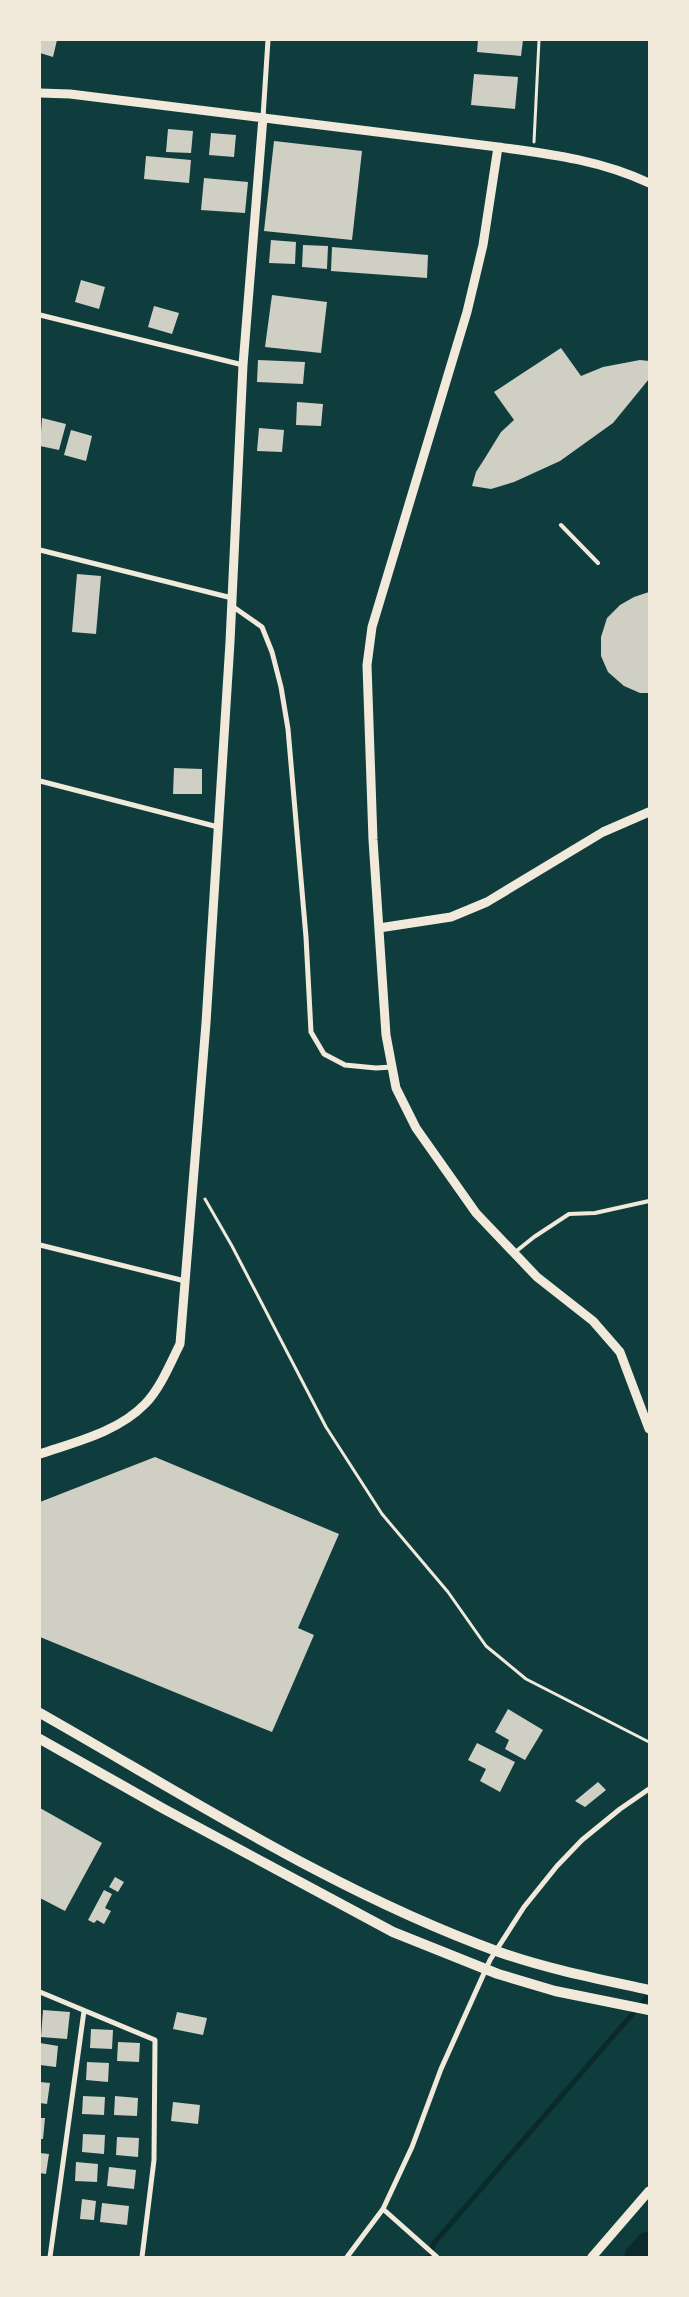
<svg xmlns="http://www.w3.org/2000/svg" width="689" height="2297" font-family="Jost,sans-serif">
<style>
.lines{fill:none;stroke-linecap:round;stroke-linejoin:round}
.stream{stroke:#0a2a2b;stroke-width:5}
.river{stroke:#0a2a2b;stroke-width:29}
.building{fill:#cfcfc3}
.path{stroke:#f1e9da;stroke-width:3}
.service{stroke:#f1e9da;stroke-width:4}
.minor{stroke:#f1e9da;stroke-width:5}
.tertiary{stroke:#f1e9da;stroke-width:9}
.secondary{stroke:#f1e9da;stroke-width:10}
</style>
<rect width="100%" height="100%" fill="#0f3d3e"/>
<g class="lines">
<path class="stream" d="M429,2257L434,2243L649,1995"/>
<path class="river" d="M639,2257L649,2246"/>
</g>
<path class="building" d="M40,40H57L53,57L40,53Z
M478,40H523L521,56L477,52Z
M474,74L518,77L515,109L471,105Z
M168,129L193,131L191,153L166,152Z
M211,133L236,135L234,157L209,155Z
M274,141L362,151L352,240L264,231Z
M146,156L191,160L189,183L144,179Z
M204,178L248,182L245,213L201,210Z
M271,240L296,242L295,264L269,263Z
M303,245L328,246L327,269L302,267Z
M332,247L428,255L427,278L331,271Z
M81,280L105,287L99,309L75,302Z
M272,295L327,302L321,353L265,347Z
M154,306L179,313L172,334L148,327Z
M561,348L581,376L603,367L640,360L649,361V379L613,423L560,461L514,482L491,489L472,486L476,472L485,458L501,432L514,420L494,392Z
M258,360L305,362L303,384L257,382Z
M297,402L323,404L321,426L296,425Z
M42,418L66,424L59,450L40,446Z
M259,428L284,430L282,452L257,451Z
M71,430L92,436L86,461L64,455Z
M77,574L101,576L96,634L72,632Z
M649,592V693H640L624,686L608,672L601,656V637L607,618L620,605L634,597Z
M174,768L202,769V794H173Z
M155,1457L339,1534L298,1628L314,1635L272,1732L40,1637V1502Z
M508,1709L543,1730L525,1760L505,1749L509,1740L495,1732Z
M477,1743L515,1762L500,1792L480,1781L486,1769L468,1760Z
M598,1782L606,1790L585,1807L575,1801Z
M40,1808L102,1843L65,1911L40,1898Z
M115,1877L124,1882L118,1892L109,1887Z
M104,1890L112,1894L105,1908L111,1911L104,1924L97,1920L94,1923L88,1920Z
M43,2010L70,2012L67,2039L41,2037Z
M177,2012L207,2018L203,2035L173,2029Z
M91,2029L113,2030L112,2049L90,2048Z
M118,2042L140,2043L139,2062L117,2061Z
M40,2043L58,2046L56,2067L40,2065Z
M87,2062L109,2063L108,2082L86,2080Z
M40,2082L50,2083L47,2104L40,2103Z
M83,2096L105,2097L104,2115L82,2114Z
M115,2096L138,2098L137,2116L114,2115Z
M173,2102L200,2105L198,2124L171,2121Z
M40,2118H45L43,2139H40Z
M83,2134L105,2135L104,2154L82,2152Z
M117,2137L139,2138L138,2157L116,2155Z
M40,2153L49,2154L46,2174L40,2173Z
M76,2162L98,2164L97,2182L75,2181Z
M109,2167L136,2170L134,2189L107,2186Z
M82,2199L96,2201L94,2220L80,2219Z
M102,2203L129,2206L127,2225L100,2222Z"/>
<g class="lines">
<path class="path" d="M534,142L539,40
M205,1199L232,1246L326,1427L382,1514L448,1592L486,1646L526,1679L649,1742"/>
<path class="service" d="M561,525L598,563
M514,1253L534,1237L569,1214L595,1213L649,1201"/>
<path class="minor" d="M263,117L268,40
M40,315L243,365
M40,550L232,598
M232,606L262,627L272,652L281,687L288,729L306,937L311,1032L324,1054L345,1065L376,1068L392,1067
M40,781L218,827
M40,1245L185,1281
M40,1992L155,2040L154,2160L142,2257
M383,2209L437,2257
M50,2257L84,2011
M347,2257L383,2209L412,2147L441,2069L490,1960L524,1907L557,1866L582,1840L620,1809L649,1789"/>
<path class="tertiary" d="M40,93L70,94L498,147L483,245L467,312L372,627L367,665L373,840L386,1035L396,1088L416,1128L476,1213L537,1277L593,1321L620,1352L649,1429
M498,147C550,154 600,160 649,183
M379,928L451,917L487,902L603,832L649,812
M40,1454C75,1442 118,1432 145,1404C160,1389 170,1364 180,1344L206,1023L230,642L243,365L263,117
M592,2257L649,2191"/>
<path class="secondary" d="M40,1713C190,1798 336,1893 499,1952C547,1969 599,1979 649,1990
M40,1739L164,1809L393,1932L498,1974L555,1991L649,2010"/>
</g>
<rect width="689" height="2297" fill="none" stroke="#f1e9da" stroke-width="82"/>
</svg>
